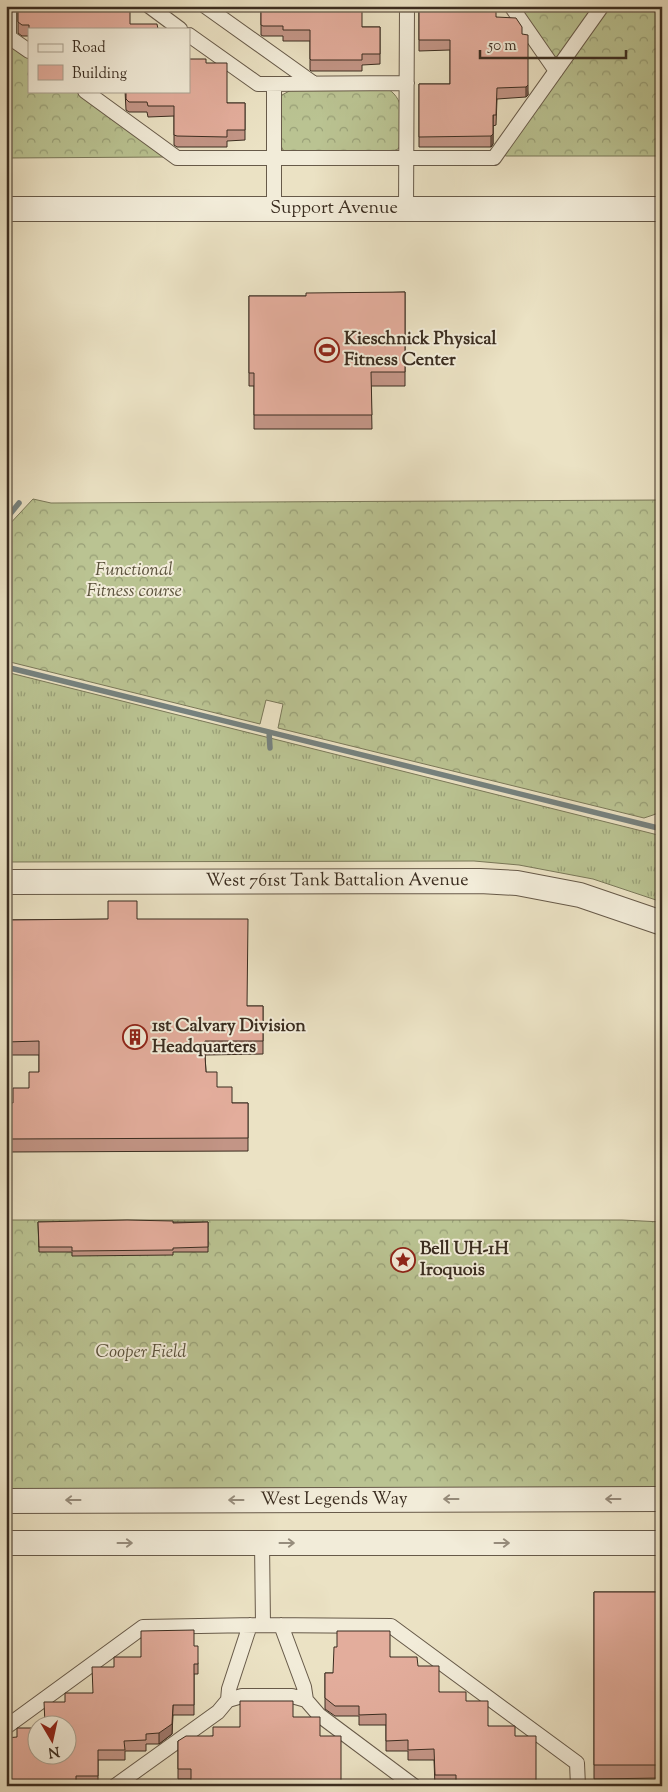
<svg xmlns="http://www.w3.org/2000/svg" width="668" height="1792" font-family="'Sorts Mill Goudy',serif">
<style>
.grass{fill:url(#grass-tufts);stroke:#7a7859}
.forest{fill:url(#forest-crowns);stroke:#7a7859}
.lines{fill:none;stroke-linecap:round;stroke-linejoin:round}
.stream{stroke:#76827f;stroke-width:5.5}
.pedestrian-casing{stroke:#675a49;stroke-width:16}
.tertiary-casing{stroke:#675a49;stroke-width:26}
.pedestrian{stroke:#f2ecd9;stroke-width:14}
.tertiary{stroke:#f2ecd9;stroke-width:24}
.wall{fill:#c39586;stroke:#3b2d20}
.shaded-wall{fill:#9f796d;stroke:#3b2d20}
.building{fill:#e3ad9c;stroke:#3b2d20}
.oneway{stroke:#968c7c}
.labels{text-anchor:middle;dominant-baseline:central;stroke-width:4;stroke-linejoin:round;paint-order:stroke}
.street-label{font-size:18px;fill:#3b2d20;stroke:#f2ecd9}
.poi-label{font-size:18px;font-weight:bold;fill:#3b2d20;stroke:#f2ecd9;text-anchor:start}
.park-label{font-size:18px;font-style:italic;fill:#5b523c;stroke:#f2ecd9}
</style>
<defs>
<pattern id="grass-tufts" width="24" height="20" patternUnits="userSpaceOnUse" patternTransform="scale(1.25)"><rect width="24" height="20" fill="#bac392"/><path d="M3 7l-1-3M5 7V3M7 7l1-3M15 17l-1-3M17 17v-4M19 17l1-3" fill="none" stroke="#989f77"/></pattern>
<pattern id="forest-crowns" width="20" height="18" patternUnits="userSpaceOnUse" patternTransform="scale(1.25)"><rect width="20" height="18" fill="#bac392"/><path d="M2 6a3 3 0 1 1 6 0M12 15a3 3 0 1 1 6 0" fill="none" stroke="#989f77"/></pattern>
</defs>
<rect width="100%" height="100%" fill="#ebe2c4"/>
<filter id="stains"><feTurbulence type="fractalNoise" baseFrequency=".004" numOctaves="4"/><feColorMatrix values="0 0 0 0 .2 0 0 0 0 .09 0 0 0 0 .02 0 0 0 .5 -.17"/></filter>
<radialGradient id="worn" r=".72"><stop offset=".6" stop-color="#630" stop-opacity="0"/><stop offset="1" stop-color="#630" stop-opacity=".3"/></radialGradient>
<path class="grass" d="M6,672L662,836V902L593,879L519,865L474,861L6,862Z"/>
<path class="forest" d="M517,6H596L556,61Z
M608,6H662V156H506L504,155Z
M6,42L29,58V91H75L166,157L6,158Z
M293,89H388C407,101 401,123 401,144L398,149L391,152L291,154L283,150L281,146L280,101L282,95Z
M33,499L51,503L662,500V812L644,818L278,728L283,704L266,700L260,724L6,661V528Z
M6,1220H622L662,1222V1487L6,1489Z"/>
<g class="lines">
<path class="stream" d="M6,519L19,503
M6,667L662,829
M269,732L270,748"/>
<defs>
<path id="pedestrian" d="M9,6V36
M149,6L180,29
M205,6L313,83
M511,6L556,71
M6,35L29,51
M189,35L258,84L407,83
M274,84V209
M85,91L177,158H494L602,6
M406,209L407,6
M262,1543L263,1625
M281,1625L304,1687L306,1700
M228,1700L229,1689L250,1625
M6,1727L143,1627L263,1625L391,1626L577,1763L578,1786
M115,1786L218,1712L228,1700L242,1696H292L306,1700L319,1715L414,1786"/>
<g id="tertiary">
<path id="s1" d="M6,209H662"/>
<path id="s2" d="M6,882L480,881L517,883L580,895L662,923"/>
<path id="s3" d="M6,1501L662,1499"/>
<path d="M6,1543H662"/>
</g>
</defs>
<use href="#pedestrian" class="pedestrian-casing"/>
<use href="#tertiary" class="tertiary-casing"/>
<use href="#pedestrian" class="pedestrian"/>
<use href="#tertiary" class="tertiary"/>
</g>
<path class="wall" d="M18,6H130L29,29V37V36H22L18,33Z
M261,6L362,27H380V64L362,65V71H311L310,70V41H283V36H263L261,35Z
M419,6L496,17L522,34L528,95L526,97L497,99L496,125L493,126V144L491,147H419V84H450V50L419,51Z
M206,63L227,103H245V140L227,141V147H177L174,145V116L148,117L147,112H129L126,110L125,91Z
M405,292V386H371L372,429H254V386H249V296H306Z
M137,919L247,1006H263V1054L205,1055L206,1072L217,1087L232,1103H248V1151L6,1152V1103H13L29,1088L39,1072V1055H6V920Z
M38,1222H208V1252H173V1255L72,1256V1252H39Z
M594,1592H662V1778L594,1779Z
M194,1646L198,1664V1674H194V1715H173L172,1734L159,1744H146V1751H125V1760H98V1786H6L38,1754L65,1702L93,1693L114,1667L141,1657Z
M390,1657L418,1666L439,1692L466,1701L488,1726L515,1736L536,1786H435L434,1760H408V1751H386V1725H359V1716H335L325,1709V1673H333Z
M293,1717L320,1736L341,1786H191V1779H178V1741L213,1736L240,1727Z"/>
<path class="shaded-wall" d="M528,85V95L526,97V87Z
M493,115V144L491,147V136Z
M173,1705L172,1734L159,1744V1733Z"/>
<path class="building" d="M18,6H130V24H157L158,29H179H29V25H22L18,22Z
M261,6H362V27H380V54H362V60H311L310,59V30H283V26H263L261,25Z
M419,6H492V8H496V17L516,18L522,27V34L528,35V85L526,87L497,88L496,115H493V134L491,136L419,137V84H450V40H419Z
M189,59H206V63H227V103H245V130H227V137L177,136L174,135V106H148L147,102H129L126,99V91H189Z
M405,292V372H371L372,415H254V373H249V296H306V293Z
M108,901H137V919H248L247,1006H263V1041H205V1056L206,1072H217V1087H232V1103H248V1138L6,1139V1103H13V1088H29V1072H39V1041L6,1042V920L108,919Z
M127,1220L173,1221V1223L208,1222V1247L173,1248V1250L72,1251V1247H39L38,1222Z
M594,1592H662V1765H594Z
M194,1630V1646H198V1664H194V1705H173L172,1724L159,1733L146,1734V1740L124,1741L125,1750H98V1776H76V1785L6,1786V1738L17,1737V1728H38V1754H68V1724H45L44,1702H65V1693H93L92,1667H114V1657H141V1631Z
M337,1631H390V1657H417L418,1666H439V1692H466V1701H488V1726H515V1736H536V1786H483V1783L456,1784V1775H435L434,1749L408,1750V1740L386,1741V1714L359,1715V1706H335L325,1698V1673H333L334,1647H337Z
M240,1701H293V1717H320V1736H341V1786H288V1785L244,1783V1786H191V1769H178V1741L186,1736H213V1727H240Z"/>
<defs><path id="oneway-shaft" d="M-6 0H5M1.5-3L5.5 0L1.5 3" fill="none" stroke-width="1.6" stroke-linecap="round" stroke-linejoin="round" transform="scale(1.25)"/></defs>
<g class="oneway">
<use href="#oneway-shaft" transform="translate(451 1499) rotate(180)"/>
<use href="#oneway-shaft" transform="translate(613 1499) rotate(180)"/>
<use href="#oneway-shaft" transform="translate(73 1500) rotate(180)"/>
<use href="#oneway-shaft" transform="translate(236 1500) rotate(180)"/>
<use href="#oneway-shaft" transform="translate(125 1543)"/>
<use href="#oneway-shaft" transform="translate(287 1543)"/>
<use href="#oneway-shaft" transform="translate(502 1543)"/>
</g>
<defs>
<symbol id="stadium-ring" viewBox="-11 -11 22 22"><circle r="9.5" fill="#f2ecd9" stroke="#8f2418" stroke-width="1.5"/><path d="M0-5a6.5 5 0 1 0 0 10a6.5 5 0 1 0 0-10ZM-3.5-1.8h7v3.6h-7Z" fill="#8f2418"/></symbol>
<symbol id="building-ring" viewBox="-11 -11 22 22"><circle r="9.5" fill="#f2ecd9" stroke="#8f2418" stroke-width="1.5"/><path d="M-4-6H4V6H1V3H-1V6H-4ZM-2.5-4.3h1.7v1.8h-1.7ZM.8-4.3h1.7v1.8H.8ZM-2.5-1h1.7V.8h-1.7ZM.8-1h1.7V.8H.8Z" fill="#8f2418"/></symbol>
<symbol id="sight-ring" viewBox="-11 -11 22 22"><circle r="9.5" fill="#f2ecd9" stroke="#8f2418" stroke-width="1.5"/><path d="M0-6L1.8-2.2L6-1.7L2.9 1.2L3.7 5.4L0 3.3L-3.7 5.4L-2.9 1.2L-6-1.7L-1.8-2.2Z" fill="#8f2418"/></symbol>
</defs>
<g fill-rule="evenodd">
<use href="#stadium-ring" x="313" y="336" width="28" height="28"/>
<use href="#building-ring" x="121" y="1023" width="28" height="28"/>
<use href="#sight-ring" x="389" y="1246" width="28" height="28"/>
</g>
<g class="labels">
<g class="street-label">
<text stroke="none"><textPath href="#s1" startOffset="328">Support Avenue</textPath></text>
<text stroke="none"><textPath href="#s2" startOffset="331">West 761st Tank Battalion Avenue</textPath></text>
<text stroke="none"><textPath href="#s3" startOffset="328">West Legends Way</textPath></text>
</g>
<g class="poi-label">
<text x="344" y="340">Kieschnick Physical<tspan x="344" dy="21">Fitness Center</tspan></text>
<text x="152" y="1027">1st Calvary Division<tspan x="152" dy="21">Headquarters</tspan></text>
<text x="420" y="1250">Bell UH-1H<tspan x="420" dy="21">Iroquois</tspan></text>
</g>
<g class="park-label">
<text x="134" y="571">Functional<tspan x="134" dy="21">Fitness course</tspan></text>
<text x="141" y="1353">Cooper Field</text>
</g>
</g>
<rect width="668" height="1792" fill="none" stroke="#ebe2c4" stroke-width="25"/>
<rect x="8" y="8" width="653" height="1777" fill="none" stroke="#3b2d20" stroke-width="2.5"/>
<rect x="12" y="12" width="643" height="1767" fill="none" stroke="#3b2d20"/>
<rect x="28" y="28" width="162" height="65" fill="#f2ecd9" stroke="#a9a08f"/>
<rect x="38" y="44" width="25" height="8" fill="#f2ecd9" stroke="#a9a08f"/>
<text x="72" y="52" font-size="15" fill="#3b2d20">Road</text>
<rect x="38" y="65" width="25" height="15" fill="#e3ad9c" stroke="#a9a08f"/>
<text x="72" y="78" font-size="15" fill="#3b2d20">Building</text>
<g transform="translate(52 1740) rotate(171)"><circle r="24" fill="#f2ecd9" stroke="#a9a08f"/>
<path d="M0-4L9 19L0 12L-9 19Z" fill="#8f2418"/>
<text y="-8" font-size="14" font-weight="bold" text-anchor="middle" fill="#3b2d20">N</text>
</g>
<path d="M480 50v8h146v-8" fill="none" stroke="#3b2d20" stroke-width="2.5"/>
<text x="488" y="50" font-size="15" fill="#3b2d20" stroke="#f2ecd9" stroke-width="4" paint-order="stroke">50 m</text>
<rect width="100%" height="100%" filter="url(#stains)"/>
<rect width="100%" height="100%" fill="url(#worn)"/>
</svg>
